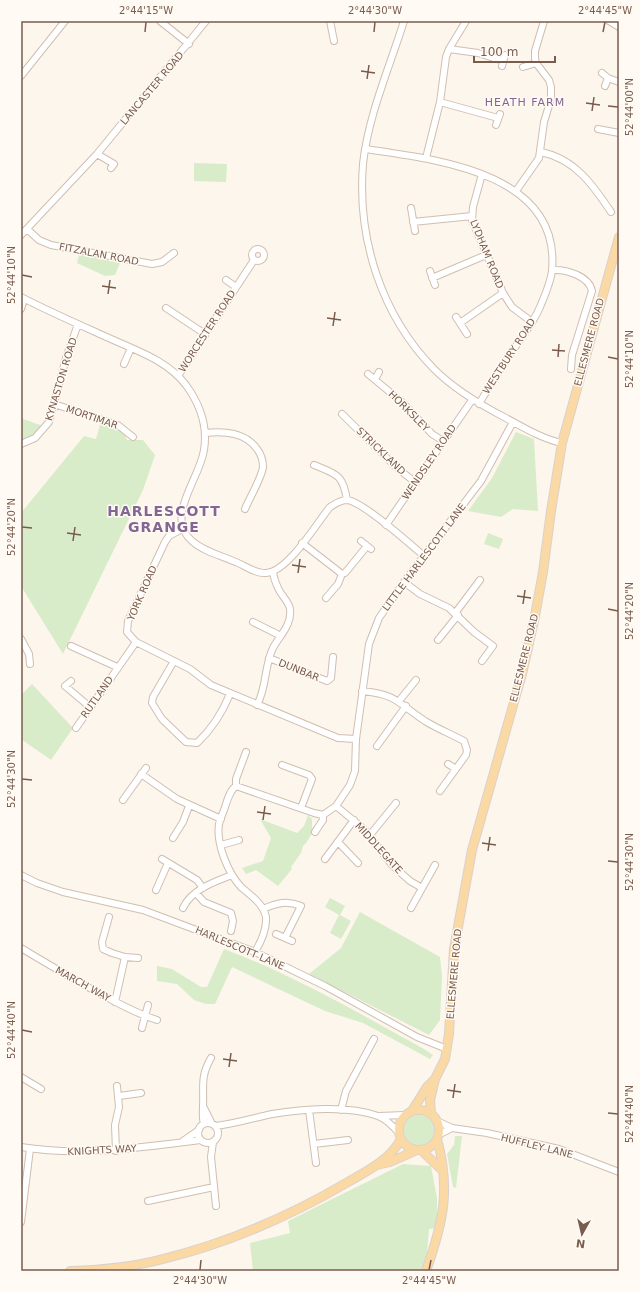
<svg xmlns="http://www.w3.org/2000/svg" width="640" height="1292" font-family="'DejaVu Sans',sans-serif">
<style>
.green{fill:#d8ecc9}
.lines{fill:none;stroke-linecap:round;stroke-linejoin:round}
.minor-casing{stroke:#d1beb0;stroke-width:8}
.major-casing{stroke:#dad1cd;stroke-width:10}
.minor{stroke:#fff;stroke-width:6}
.major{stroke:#fbd9a5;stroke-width:8}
.ticks{fill:none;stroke:#7a5c4d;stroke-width:1.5}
.labels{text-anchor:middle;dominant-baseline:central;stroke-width:3;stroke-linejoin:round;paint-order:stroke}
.street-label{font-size:10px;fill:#7a5c4d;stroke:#fffaf3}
.neighbourhood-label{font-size:11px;letter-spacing:1px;fill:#846695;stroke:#fffaf3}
.district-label{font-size:14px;font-weight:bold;letter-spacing:1px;fill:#846695;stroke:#fffaf3}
.neatline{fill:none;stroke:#7a5c4d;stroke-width:1.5}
.ticks-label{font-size:10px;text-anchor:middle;fill:#7a5c4d}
</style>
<rect width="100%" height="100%" fill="#fdf6ec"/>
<path class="green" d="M194,163L227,164L226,182L194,181Z
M79,255L116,262L120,263L115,275L105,276L77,263Z
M22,419H23L43,426L37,433L21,440Z
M101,421L122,428L127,440H143L155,455L143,490L63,654L21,586V513L84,436L96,439Z
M516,432L534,439L538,511L513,509L501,517L468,511L492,478Z
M488,533L503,539L499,549L484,544Z
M32,684L73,728L51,760L21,739V695Z
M308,815L312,819V827L314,830L306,843L303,846L301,853L291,867L292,869L278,886L256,870L246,874L242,868L263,861L271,838L260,819L297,833L304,826Z
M330,898L345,906L340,915L351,921L341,939L330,933L339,915L325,907Z
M360,912L440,957L442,976L440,1020L429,1035L309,974L341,948Z
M224,949C293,975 359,1013 424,1049L433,1055L430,1059L363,1023L325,1011L232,967L215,1004H206L194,1000L177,984L157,981V966L172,969L201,987H207Z
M404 1130a15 15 0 1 1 30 0a15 15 0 1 1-30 0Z
M455,1136H462L456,1188L453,1187L447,1154L454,1145Z
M403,1164L431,1166L437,1198V1228L429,1229L427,1253L422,1271H253L250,1243L290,1233L288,1221Z"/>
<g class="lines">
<defs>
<path id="minor" d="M160,21L189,44
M330,21L334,41
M404,21C390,66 368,116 363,164C357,238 381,315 434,369C454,389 479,404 504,417C521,426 542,439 562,443
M609,21L619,27
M449,49L478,53L503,61
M502,66L505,55
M523,67L536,63
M602,73L608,78L619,82
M21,76L65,21
M605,86L608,78
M440,102L498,118
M496,125L500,114
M598,129L619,133
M365,149C434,159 561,172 552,270C551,282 545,295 540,307C533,324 521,338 511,353C500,369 489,387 479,404
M541,152C575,159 593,185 611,212
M97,154L114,164L111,168
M426,158L440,102L446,57L449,49L466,21
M482,174L473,207L472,220L503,293L512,307L532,322
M516,191L539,158L544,122L551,99V87L549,80L536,63L535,58V51L544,21
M411,208L415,231
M413,222L472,216
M27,229L39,240L51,245L152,264L162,262L174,253
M21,235L97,154L206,21
M252 255a6 6 0 1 1 12 0a6 6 0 1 1-12 0Z
M552,270C566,269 589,276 592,291L572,355L571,369
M430,271L435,285
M432,278L486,255
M226,280L236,287
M21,297C50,312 80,325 109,338C135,350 167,360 186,385C199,403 208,426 204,450C200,479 164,517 192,541C204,552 223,556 238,563C247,567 257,574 266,573C288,572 316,524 330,507C335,504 340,500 347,500C362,501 410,544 424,556
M166,308L205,334
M21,309L24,299
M456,317L467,334
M460,323L503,293
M124,364L131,348
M368,374L403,403L432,434L443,441
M178,376L254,260
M375,379L379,372
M54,404L118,425L133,437
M342,414L396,467L416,483
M205,433C224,431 245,432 257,449C261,454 263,460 263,467C262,477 249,499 245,509
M21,444L35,438L49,422L66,358L78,324
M314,465C336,474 343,474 347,500
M386,525L472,400
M182,529L169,536L165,542L128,621L127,632L136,642L190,669L211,685L338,738L356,739
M361,541L371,549
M302,543L342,574
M404,582L420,594L449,608L474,632L493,646L482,661
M326,598L338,584L342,574L345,573L367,546
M456,612L480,580
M253,622L281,636
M21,639L29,654L30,664
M438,640L458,615
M71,646L117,667
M269,658L327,681L331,678L333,657
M174,661L153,697L152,703L162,719L186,742L197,743C211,730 223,711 230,694
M71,681L65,686L90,707
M362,691C397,694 399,704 425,721C438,729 451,734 464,741L467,750L466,755L440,791
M399,701L416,680
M257,705C267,687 264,666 273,648C280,635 292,625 290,609C289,602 282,596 279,590C276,584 274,579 273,572
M76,728L136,642
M377,746L406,706
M246,752L236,779V786C229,791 227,802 224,810C222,815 220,820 219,824C216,844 228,873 241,887C251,896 263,903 266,917C267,930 261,942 255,952
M448,764L456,769
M282,765L309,775L312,779L301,808
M141,774L177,799L221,819
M236,786L314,813L323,815
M123,800L146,768
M336,806L365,830L392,865L410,881L422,888
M315,832L323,820V815L336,806L350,785L355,771L356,739L369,644L379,618L404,582L481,481L513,422
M370,835L396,803
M173,838L183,822L189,806
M338,842L358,863
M221,845L239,840
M162,859L197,880L203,888
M325,859L354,820
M21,875L37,883L63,892L143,910L255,952L325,986L417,1037L447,1049
M156,890L168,863
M196,893L204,902L231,913L233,921L231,931
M183,908C192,889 214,882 232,875
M411,908L435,865
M263,909C277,903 287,900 301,906L285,938
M109,917L102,942L103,949L112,953L125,957L115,1002
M276,934L292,941
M21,948C51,966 81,984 112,1000C127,1008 141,1015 157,1020
M125,957L138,958
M142,1028L148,1005
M21,1077L41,1089
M119,1096L141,1093
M204,1108L212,1124
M309,1110L316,1163
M341,1110L346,1091L374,1039
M379,1116L405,1115
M437,1121L452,1128L487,1133L559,1149L619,1172
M198 1133a10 10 0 1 1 20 0a10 10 0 1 1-20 0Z
M204,1124C202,1117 203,1113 203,1106C204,1086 200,1077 211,1058
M215,1126C235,1124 253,1118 272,1114C302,1109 348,1105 378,1116C386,1119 393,1126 399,1133
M438,1135L452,1128
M183,1141L199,1130
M213,1142L211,1157L216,1206
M314,1144L348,1140
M21,1147C82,1157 141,1147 201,1140
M116,1151L115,1125L119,1107L117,1086
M148,1201L214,1187
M21,1222L30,1149"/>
<path id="major" d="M399 1130a20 20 0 1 1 40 0a20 20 0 1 1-40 0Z
M412,1111L427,1087L435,1079L445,1059L449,1034L454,949L472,850L522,674L534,621L543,572L551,511L562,443L619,237
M431,1114L430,1100L435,1079
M421,1150L442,1170
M377,1165L390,1162L417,1150
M70,1271C101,1270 133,1267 163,1259C228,1243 290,1216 348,1182C367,1171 390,1160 401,1139
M426,1271C443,1223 451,1190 437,1139"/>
</defs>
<use href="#minor" class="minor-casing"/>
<use href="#major" class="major-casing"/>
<use href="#minor" class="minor"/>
<use href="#major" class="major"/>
</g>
<path class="ticks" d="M145,32L146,22M374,32L375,22M603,32L605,22M361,71L375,73M367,79L369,65M586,103L600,105M608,106L618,107M592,111L594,97M22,275L32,277M102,286L116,288M108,294L110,280M327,318L341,320M333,326L335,312M552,350L565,351M558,357L559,344M608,357L618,359M22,527L32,528M67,533L81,535M73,541L75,527M292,565L306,567M298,573L300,559M517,596L531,598M523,604L525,590M608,609L618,611M22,779L32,780M257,812L271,814M263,820L265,806M482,843L496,845M488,851L490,837M608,861L618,862M22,1030L32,1032M223,1059L237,1061M229,1067L231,1053M447,1090L461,1092M453,1098L455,1084M608,1113L618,1114M200,1270L201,1260M429,1270L431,1260"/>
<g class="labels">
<g class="street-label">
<text transform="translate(152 88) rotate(-50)">LANCASTER ROAD</text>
<text transform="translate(99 254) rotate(11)">FITZALAN ROAD</text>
<text transform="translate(487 254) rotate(68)">LYDHAM ROAD</text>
<text transform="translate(207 331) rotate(-57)">WORCESTER ROAD</text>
<text transform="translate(589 342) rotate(-75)">ELLESMERE ROAD</text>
<text transform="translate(509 356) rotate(-57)">WESTBURY ROAD</text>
<text transform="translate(61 379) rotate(-73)">KYNASTON ROAD</text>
<text transform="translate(409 411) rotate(45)">HORKSLEY</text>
<text transform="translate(92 417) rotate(19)">MORTIMAR</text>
<text transform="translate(381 451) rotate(44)">STRICKLAND</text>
<text transform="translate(429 462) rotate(-56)">WENDSLEY ROAD</text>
<text transform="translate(424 557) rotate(-53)">LITTLE HARLESCOTT LANE</text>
<text transform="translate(142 593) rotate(-66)">YORK ROAD</text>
<text transform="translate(524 658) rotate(-76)">ELLESMERE ROAD</text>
<text transform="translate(299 670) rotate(22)">DUNBAR</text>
<text transform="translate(97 697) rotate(-55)">RUTLAND</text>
<text transform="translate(379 848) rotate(48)">MIDDLEGATE</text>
<text transform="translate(240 948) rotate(23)">HARLESCOTT LANE</text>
<text transform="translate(454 974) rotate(-85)">ELLESMERE ROAD</text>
<text transform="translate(83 984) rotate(29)">MARCH WAY</text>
<text transform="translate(537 1146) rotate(14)">HUFFLEY LANE</text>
<text transform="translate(102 1150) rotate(-3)">KNIGHTS WAY</text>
</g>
<g class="neighbourhood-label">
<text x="525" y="102">HEATH FARM</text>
</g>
<g class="district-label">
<text x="164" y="511">HARLESCOTT<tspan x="164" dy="16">GRANGE</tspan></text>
</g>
</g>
<rect width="640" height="1292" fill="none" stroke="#fffaf3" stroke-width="44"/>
<g transform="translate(582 1234) rotate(188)" stroke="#fffaf3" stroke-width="3" paint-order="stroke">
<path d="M0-3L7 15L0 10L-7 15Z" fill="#7a5c4d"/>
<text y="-6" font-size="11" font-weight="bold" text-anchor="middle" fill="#7a5c4d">N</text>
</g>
<path d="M474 56v6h81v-6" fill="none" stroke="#7a5c4d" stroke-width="2"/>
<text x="480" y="56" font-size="12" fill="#7a5c4d" stroke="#fffaf3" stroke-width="3" paint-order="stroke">100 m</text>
<rect x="22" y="22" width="596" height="1248" class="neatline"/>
<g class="ticks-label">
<text x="146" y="14">2°44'15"W</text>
<text x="375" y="14">2°44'30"W</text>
<text x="605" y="14">2°44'45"W</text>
<text transform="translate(629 107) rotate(-90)" y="4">52°44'00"N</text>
<text transform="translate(11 275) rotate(-90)" y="4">52°44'10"N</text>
<text transform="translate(629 359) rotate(-90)" y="4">52°44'10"N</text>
<text transform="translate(11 527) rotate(-90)" y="4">52°44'20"N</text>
<text transform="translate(629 611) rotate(-90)" y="4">52°44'20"N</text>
<text transform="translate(11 779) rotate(-90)" y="4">52°44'30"N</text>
<text transform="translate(629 862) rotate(-90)" y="4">52°44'30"N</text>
<text transform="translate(11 1030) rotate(-90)" y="4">52°44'40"N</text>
<text transform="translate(629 1114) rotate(-90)" y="4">52°44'40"N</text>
<text x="200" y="1284">2°44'30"W</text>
<text x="429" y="1284">2°44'45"W</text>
</g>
</svg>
